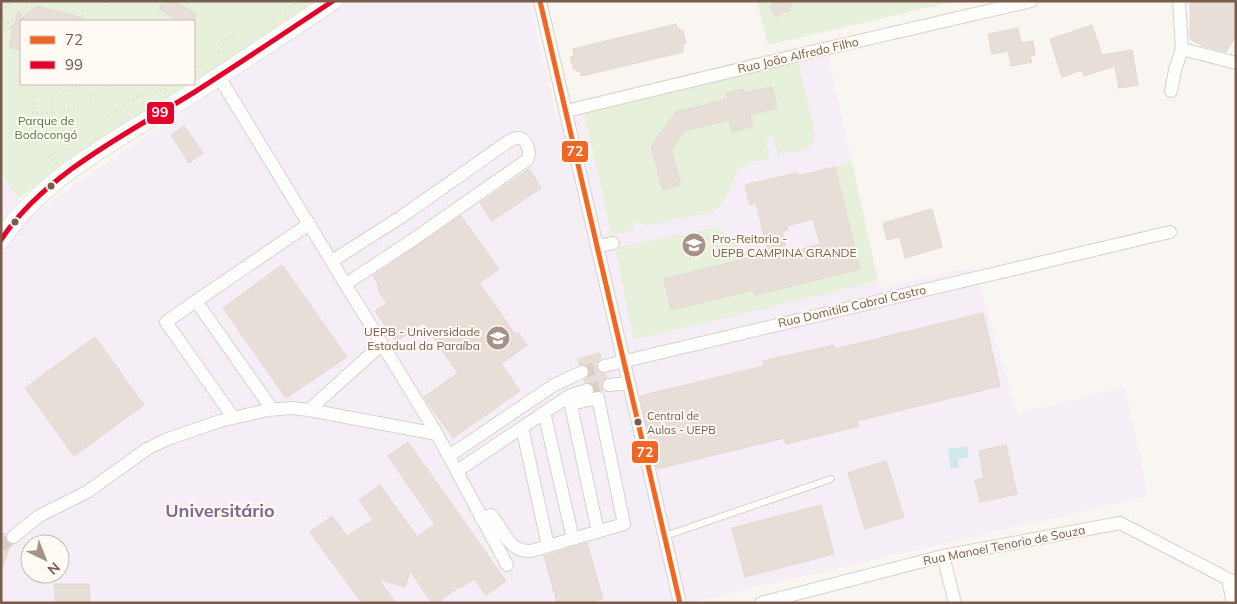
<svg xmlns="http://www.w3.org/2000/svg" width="1237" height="604" font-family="Mulish,sans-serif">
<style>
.education{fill:#f6eef6;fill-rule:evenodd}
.green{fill:#e7f0db}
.water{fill:#d0e8ea}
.building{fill:#e6ded7;stroke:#e2d8d2;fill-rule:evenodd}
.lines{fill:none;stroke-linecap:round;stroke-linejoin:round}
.street-tunnel{stroke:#d9cfc7;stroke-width:12;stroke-dasharray:12 6;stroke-linecap:butt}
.lane-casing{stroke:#d7d1cb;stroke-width:8}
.street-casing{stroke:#d7d1cb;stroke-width:14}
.secondary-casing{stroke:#d9d2cb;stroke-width:19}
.path{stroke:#dcd5d0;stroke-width:2;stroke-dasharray:1 4;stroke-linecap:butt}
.lane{stroke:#fefefd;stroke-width:6}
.street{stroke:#fefefd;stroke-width:12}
.secondary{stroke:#fefefd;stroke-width:18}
.bus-1-casing{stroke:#fffaf3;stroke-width:9}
.bus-2-casing{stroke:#fffaf3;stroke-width:9}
.bus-1{stroke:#f26522;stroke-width:5}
.bus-2{stroke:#e4002b;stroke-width:5}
.bus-dot{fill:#7a5c4d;stroke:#fffaf3;stroke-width:2}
.labels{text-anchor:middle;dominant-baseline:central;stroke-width:4;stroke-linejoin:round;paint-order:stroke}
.bus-label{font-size:11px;fill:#7a5c4d;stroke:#fffaf3;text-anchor:start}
.street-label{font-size:12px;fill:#7a5c4d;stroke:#fffaf3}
.park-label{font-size:12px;fill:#537a41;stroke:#fffaf3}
.poi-label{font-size:12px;fill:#7a5c4d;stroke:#fffaf3;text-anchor:start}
.district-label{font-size:18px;font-weight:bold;fill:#846695;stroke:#fffaf3}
.line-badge{stroke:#fffaf3;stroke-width:2}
.badge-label{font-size:14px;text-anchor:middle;font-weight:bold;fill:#fff}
</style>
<rect width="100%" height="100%" fill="#f9f5f0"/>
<path class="education" d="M346,1H529L557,120L827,51L880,288L974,266L1017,413L1125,387L1148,496L689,603H1V174L32,217L73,186ZM30,544H60V574H30Z"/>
<path class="green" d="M1,1H315L194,82V21H21V84H191L18,198L1,174Z
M757,1H956L768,45Z
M798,59L815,135L813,144L805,149L778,155L773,137H769L766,141L769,159L752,162L739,168L725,199L713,212L645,226L633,219L634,230L612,235L584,113Z
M852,163L878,281L634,340L615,248L717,227L755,257L664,279L671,310L753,290L755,295L859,269L835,167Z"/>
<path class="water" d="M967,446L969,457L958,459L959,468L951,469L948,449Z"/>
<path class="building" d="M164,1H175L197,15L193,21H178L159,9Z
M773,1H793L789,11L783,12L777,17L770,9Z
M1190,1H1236V36L1226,52L1203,46L1190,39Z
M37,6L83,18V21H21V50L9,47L13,31L9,29L15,24L18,12L21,13V19Z
M676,24L677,28H679L680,31L683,30L684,35L686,43L683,44V52L581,76L580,71L577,72L576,69L574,70L570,57L574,56L573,49Z
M1092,25L1102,55L1132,50L1138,85L1119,88L1115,66L1084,76L1082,70L1062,77L1050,39Z
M1018,28L1021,43L1033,41L1035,55L1030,56L1032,62L1011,66L1008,51L992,54L988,34Z
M772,87L777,108L750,115L753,126L732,132L729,120L684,131L671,151L681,185L663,190L651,147L676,112L728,99L726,93L743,89L744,93Z
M184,126L203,153L189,163L171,135Z
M835,167L860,269L755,295L753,290L671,310L664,279L768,253L756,203L750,205L745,185L797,173V176ZM813,219L820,244L787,253L782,231L788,230L787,226Z
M529,169L541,188L492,221L480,203Z
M932,209L942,247L905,258L900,237L887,240L883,223Z
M461,216L499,269L479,283L515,334L518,332L527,345L501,364L520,391L453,438L424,397L458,373L423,323L396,342L375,311L387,303L378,291V284L373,276Z
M282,265L347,357L286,398L223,308Z
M983,313L1000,386L857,421L859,426L786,444L784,438L657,469L640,396L764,366L763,361L834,345L835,349Z
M95,337L144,405L74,456L25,388Z
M600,353L601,358L596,363V368L601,374H606L607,377L601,382V386L603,391H602L595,390L592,384L585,382L584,380L589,376L590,369L586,365L579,364L578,359Z
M408,442L506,581L486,595L474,579L460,588L459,587L437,603H432L410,571L405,587L378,579L396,603H362L310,532L332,516L347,536L373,520L359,500L380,485L417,537L435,524L388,456Z
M1006,445L1017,494L980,502L975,480L984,478L979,451Z
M886,461L904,517L865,529L848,473Z
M821,505L834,554L745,577L732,528Z
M1,533L5,534L6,542L10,545L3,567L1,566Z
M587,543L603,599L591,603H557L544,556Z
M54,584H89L90,603H56Z"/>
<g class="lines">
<path class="street-tunnel" d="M582,372L604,366
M587,390L609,385
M1,547L13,537"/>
<defs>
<path id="lane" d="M665,536L831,479"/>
<path id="street" d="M540,1L680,603
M1182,49L1236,63
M219,77L437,434L507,565
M1171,91L1175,70L1182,49L1179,1
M566,111L811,52L1031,1
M597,246L613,243
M332,261L401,217L509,141C512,140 514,138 517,138C528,138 531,153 527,160L411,241L346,284
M196,301L166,322L233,417
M604,366L1170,232
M609,385L629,383
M569,396L598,532
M272,409L196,301L309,224
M309,410L382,344
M544,412L573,539
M522,427L548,546
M449,456L554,385L582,372
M457,471L569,396L587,390
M481,518L491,515C505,530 507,552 531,551L624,524L598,398L571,404
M13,537L39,516L87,492L147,449L165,440L220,421L267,410L292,408L309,410L437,434
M943,556L955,603
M1228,579L1233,603
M761,603L943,556L1120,523L1236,583"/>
<path id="secondary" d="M1,240C43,175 128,133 193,93C240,63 286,32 333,1"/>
</defs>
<use href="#lane" class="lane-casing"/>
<use href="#street" class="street-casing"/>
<use href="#secondary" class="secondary-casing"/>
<path class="path" d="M106,6L113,1
M1,10L14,1
M81,21L83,14
M4,26L33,3
M194,70L217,55L225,40L244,25L261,26L299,1
M40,84L33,101V114L53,113
M81,84L70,91L52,95L53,113C74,109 93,102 107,84
M56,164L50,155L135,98L160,92L172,84"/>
<use href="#lane" class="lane"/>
<use href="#street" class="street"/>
<use href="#secondary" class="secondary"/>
<defs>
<path id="bus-1" d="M540,1L680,603"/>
<path id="bus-2" d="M1,240C43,175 128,133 193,93C240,63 286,32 333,1"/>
</defs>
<use href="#bus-1" class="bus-1-casing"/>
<use href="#bus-2" class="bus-2-casing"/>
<use href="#bus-1" class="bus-1"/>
<use href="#bus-2" class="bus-2"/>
</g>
<defs>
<symbol id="university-disc" viewBox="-11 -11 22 22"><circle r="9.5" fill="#a69286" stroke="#fffaf3"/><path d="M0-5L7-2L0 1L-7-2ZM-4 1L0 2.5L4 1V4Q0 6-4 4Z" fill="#fff"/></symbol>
</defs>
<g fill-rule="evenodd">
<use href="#university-disc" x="680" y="231" width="28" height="28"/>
<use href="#university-disc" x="484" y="324" width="28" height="28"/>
</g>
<g class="bus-dot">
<circle cx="51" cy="186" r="4.5"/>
<circle cx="15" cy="222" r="4.5"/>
<circle cx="638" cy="422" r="4.5"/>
</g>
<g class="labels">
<g class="bus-label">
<text x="647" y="416">Central de<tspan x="647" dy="14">Aulas - UEPB</tspan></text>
</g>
<g class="street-label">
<text transform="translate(798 55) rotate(-13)">Rua João Alfredo Filho</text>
<text transform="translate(852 306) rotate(-13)">Rua Domitila Cabral Castro</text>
<text transform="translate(1004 545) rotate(-11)">Rua Manoel Tenorio de Souza</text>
</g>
<g class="park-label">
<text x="46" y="120">Parque de<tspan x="46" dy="14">Bodocongó</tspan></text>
</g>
<g class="poi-label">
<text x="712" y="238">Pro-Reitoria -<tspan x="712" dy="14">UEPB CAMPINA GRANDE</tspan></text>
<text x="480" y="331" text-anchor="end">UEPB - Universidade<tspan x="480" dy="14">Estadual da Paraíba</tspan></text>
</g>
<g class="district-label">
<text x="220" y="510">Universitário</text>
</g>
</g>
<g class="line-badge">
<rect x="146" y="101" width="29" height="24" rx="5" fill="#e4002b"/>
<rect x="561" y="140" width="28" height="23" rx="5" fill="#f26522"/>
<rect x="631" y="440" width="28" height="24" rx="5" fill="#f26522"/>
</g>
<g class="badge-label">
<text x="160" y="117">99</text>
<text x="575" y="156">72</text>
<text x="645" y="457">72</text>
</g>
<rect width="1237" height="604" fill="none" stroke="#7a5c4d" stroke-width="5"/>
<rect x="20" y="20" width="175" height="65" fill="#fffaf3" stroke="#cabbb1"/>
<rect x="30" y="36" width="25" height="8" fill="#f26522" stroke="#cabbb1"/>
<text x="65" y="45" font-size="15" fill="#7a5c4d">72</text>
<rect x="30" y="61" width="25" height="8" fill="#e4002b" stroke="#cabbb1"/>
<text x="65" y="70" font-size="15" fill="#7a5c4d">99</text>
<g transform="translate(45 559) rotate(137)"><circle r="24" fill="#fffaf3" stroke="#cabbb1"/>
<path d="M0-4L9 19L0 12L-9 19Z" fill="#a69286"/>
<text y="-8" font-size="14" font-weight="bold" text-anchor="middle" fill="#7a5c4d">N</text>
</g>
</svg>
